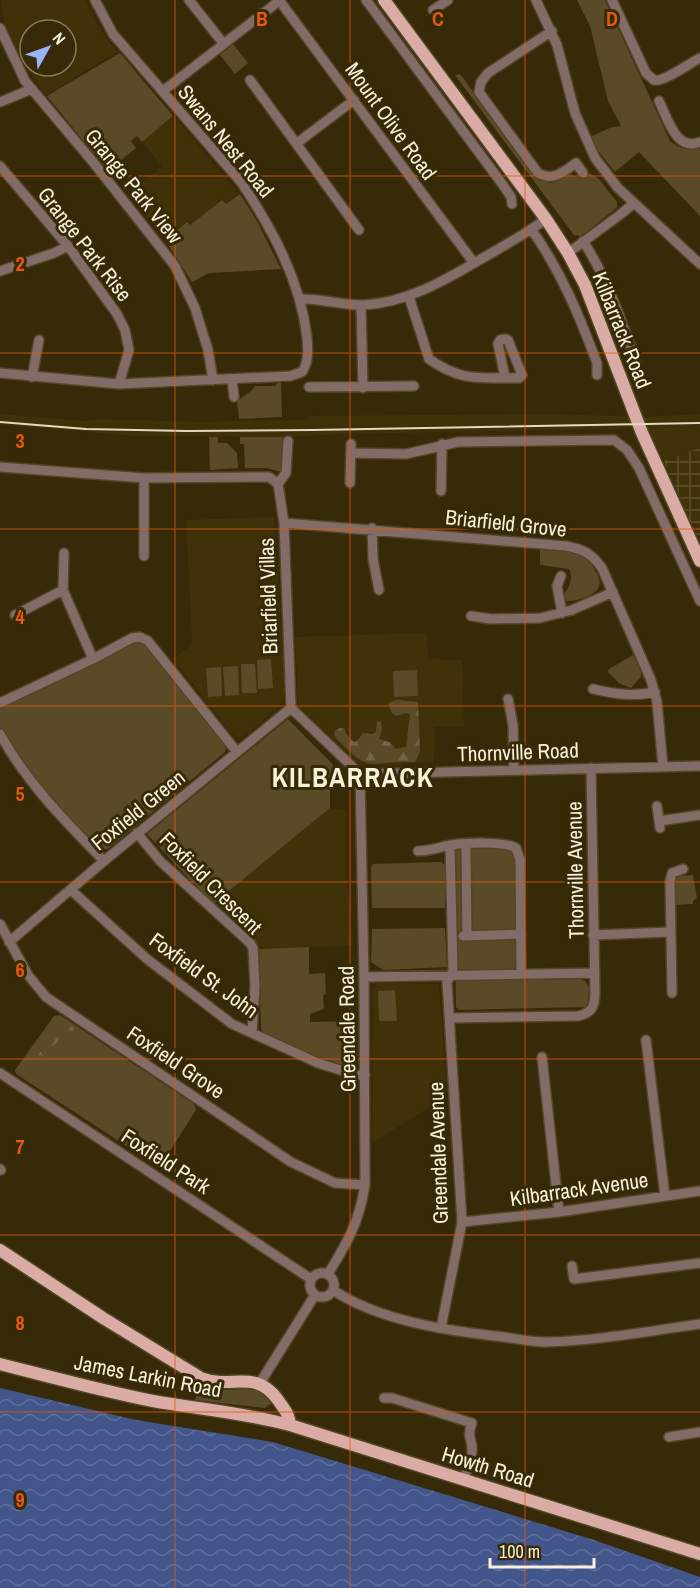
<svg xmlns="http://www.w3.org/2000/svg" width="700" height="1588" font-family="'Archivo Narrow',sans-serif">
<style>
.built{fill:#403208;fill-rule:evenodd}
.industrial{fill:url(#industrial-grid)}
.green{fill:#594b27}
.forest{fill:url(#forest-firs)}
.water{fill:url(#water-waves)}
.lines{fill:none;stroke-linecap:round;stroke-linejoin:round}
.minor-casing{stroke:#514625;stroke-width:12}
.major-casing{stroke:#514625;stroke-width:15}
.minor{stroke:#826c68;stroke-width:9}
.major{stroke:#daaca5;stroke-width:12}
.rail{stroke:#e3dac2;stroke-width:2}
.grid{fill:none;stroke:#e8590c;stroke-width:1.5;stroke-opacity:0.55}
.labels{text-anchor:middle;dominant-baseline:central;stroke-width:6;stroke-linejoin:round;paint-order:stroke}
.street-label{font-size:21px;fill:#f9f0d9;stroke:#362a08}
.district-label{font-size:27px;font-weight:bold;letter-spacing:1.5px;fill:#f9f0d9;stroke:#362a08}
.grid-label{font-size:20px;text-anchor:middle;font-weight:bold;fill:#e8590c;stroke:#362a08;stroke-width:6;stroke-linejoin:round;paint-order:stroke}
</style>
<defs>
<pattern id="industrial-grid" width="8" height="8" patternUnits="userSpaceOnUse" patternTransform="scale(1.5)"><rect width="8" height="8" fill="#403208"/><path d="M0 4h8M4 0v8" fill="none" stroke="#5c502b"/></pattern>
<pattern id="forest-firs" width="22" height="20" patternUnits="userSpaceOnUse" patternTransform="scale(1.5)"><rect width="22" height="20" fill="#594b27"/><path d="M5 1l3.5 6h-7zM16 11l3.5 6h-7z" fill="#726546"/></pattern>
<pattern id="water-waves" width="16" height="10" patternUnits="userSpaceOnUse" patternTransform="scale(1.5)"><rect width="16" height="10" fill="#43568c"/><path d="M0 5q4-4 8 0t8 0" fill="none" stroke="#5f6f9c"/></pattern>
</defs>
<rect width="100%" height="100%" fill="#362a08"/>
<path class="built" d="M0,0H85L99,27L117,52L46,95L22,62L4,23ZM30,30H66V66H30Z
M174,116L239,194L226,203L222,199L190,225L187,221L165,239L128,194L162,166L142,142Z
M0,414L84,421L101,419L202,422L306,420L309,416L551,414L643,417L700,414V448L664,461L647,428L343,434L283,437L137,436L0,425Z
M274,517L285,691L283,702L248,734L240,738L233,735L173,659L190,646L192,639L186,520Z
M427,633L428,659L462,660L464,726L435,727L434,762L362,767L298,705L295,637Z
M330,808L346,810L347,877L352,946L262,948L213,904Z
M379,983L439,984L447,1096L372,1143L373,988Z"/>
<path class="industrial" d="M700,448V544L664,461Z"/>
<path class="green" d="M577,0H605L670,141C680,149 686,151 698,146L700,149V216L639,152L615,172L596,148L590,137L612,127L621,126L608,101L590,26Z
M233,44L248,63L235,74L220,55Z
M120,53L173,116L142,142L137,136L131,141L136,148L108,171L47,96Z
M460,74L537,178C551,186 556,183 569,174L580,178L588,172L599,179L617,202V207L614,210L585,233L580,236L574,235L455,75Z
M240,194L257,221L281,269L209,273L192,282L165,240L187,222L190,225L222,200L226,204Z
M278,382L281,383L282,417L239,419L237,401L251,391L255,386H275Z
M209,437H218V443H227L237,453L238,468L210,470Z
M240,437H283L282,472L266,468H245L244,444H240Z
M540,550C555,551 573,550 586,559C591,563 594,568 597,574C608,592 582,601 566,601L563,595C569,588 574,578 569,569L540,565Z
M136,641L144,643L226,747L225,752L109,848L102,850C77,833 9,755 0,727C0,722 0,714 0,709Z
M633,655L641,671V677L631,688L619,683L608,672L609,669Z
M271,659L273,688L258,689L257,660Z
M241,664H255L257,693H242Z
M238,666L239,695L225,696L223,667Z
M221,667L222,696L208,697L206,668Z
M417,670L418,696L394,697L393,671Z
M288,719L348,780L330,781V808L213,904L147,834Z
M457,849H509L512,851L515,859L517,980L581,979L585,981L589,988L588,1004L585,1007L459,1010L456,1007L454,851Z
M441,862L445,865V908H372L371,868L373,864Z
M693,875L697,898L693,901V904L673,905L674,881L680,876Z
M445,928L447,967L383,970L371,962L372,929Z
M309,947V974L325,973L326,994L323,995L324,1009L310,1014V1022L357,1021L358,1059L353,1066C337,1067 269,1042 261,1029L259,949Z
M395,990L397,1021H379L378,991Z
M60,1015L194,1104L196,1110L161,1165L157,1166L16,1074L15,1070L54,1016Z
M199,1387C207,1388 215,1390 223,1390C241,1390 262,1384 272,1403L265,1408L195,1400Z"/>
<path class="forest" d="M396,700L418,702L420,752L415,762C409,763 406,761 400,762C374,762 369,771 347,749C343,745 338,741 334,735L335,731L340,728H344L346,734L354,742L357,741L363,733L373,734L376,732L377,721L381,722L382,730L379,739L389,742L396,749L406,747L410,714L406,713L396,716L392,713L388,703Z
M58,1021L73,1027L74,1030L69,1033L68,1040H62L60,1038L46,1057L36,1054L35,1050L36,1047H42V1040L46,1035L49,1024Z"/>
<path class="water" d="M0,1388L136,1420L273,1442L594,1540L700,1577V1588H0Z"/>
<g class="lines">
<defs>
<path id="minor" d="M189,0L223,43
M279,0L474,263
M366,0L503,185L511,197L512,204
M536,0L557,45L575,113L595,158L618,188L700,264
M612,0L646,73C647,74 654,80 654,80C663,83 691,62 700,58
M433,10L448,0
M0,28L25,81L93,162L175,266L195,308L208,350L213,380
M552,31L488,73L481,82L479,92L538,173C553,182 563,172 576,163L583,173
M250,80L359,230
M163,91L279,1
M659,101C668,119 676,152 700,142
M0,102L32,89
M297,143L354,100
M0,166L68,246L117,314L125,330L129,350L119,384
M531,229C561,271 579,315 597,363V375
M583,241C608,279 622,323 637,365
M568,253L621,214L634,203
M0,271L54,253L68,246
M409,297L429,359C463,383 482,377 519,378L522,375L508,340L505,339L500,340L498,344L505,377
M300,299C321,298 343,306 364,305C413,302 453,275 495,251C512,241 530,231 546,219
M361,305L363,388
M0,373L119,384L290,376L302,372C309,362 308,349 307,337C300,279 272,229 241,182L113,34L95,0
M32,377L39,340
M232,379L234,397
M309,387L414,386
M351,453L406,454L458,442L614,440L627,450L639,468L700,601
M0,467L144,478L269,477L278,484
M144,478V556
M350,483L351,444
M278,484L284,523L291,708
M278,484L286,473L288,441
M441,491L442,444
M284,523L566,546C583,549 592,554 602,568L651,680L657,702L663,767
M372,528L373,559L379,590
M561,576L557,586L562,613
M63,590L64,553
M15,615L63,590L93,659
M471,616L491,619L540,618L572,610L613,592
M593,689C615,694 633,697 655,692
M508,699L513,725L514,769
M0,703L93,659L132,638L140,637L148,641L237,752
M291,708L360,774L700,766
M0,734C27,783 65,821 104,861
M657,806L660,828
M659,821L700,815
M137,833L160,861L250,943L253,948L255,986L252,1033
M466,845L467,936
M418,851C431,851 439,847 451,845C465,843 505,841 516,848L520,860L521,973
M71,890L147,959L232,1024L318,1063L356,1075H365
M0,924L28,975L46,997L291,1162L335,1183L365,1185
M593,935L670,932
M463,936L521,934
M9,942L104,861L291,708
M364,977L595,973
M672,993L670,881L672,873L683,869
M450,1018L578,1016C592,1013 595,1006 595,993L591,768
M646,1040L665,1196
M542,1057L559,1212
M0,1073L311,1279
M0,1169L1,1170
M462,1222L559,1212L700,1191
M572,1266L574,1279L700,1263
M310 1285a12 12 0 1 1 24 0a12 12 0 1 1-24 0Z
M328,1274C347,1243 359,1223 365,1185L364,977L360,774
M333,1290C379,1321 449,1331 504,1337C517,1339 531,1342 545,1342C597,1341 649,1331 700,1324
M441,1328L462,1222L447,982L453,971L450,845
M260,1383L315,1295
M384,1398H392L472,1423C466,1439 473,1439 472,1451C471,1461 466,1471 464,1480
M669,1437L700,1432"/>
<path id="major" d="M384,0L546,219L568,253L585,285L642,433L700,561
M0,1250L103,1318L201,1378C232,1390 255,1368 278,1400C284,1409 289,1413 290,1425
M0,1364C51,1377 102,1391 153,1401C199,1409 245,1413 290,1425L700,1554"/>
</defs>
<use href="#minor" class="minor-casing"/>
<use href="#major" class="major-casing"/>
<use href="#minor" class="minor"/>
<use href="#major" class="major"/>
<path class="rail" d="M0,422L86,429L187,431L312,430L700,423"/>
</g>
<path class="grid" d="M175,0V1588M350,0V1588M525,0V1588M0,176H700M0,353H700M0,529H700M0,706H700M0,882H700M0,1059H700M0,1235H700M0,1412H700"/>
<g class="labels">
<g class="street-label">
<text transform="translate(391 121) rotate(54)">Mount Olive Road</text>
<text transform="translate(226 141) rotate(51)">Swans Nest Road</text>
<text transform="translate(134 186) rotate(51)">Grange Park View</text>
<text transform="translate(85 244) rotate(52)">Grange Park Rise</text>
<text transform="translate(622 330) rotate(68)">Kilbarrack Road</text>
<text transform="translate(506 523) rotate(6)">Briarfield Grove</text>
<text transform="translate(268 596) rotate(-92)">Briarfield Villas</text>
<text transform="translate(518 752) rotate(-2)">Thornville Road</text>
<text transform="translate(138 810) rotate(-39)">Foxfield Green</text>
<text transform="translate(575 870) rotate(-91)">Thornville Avenue</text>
<text transform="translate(211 883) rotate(45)">Foxfield Crescent</text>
<text transform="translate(204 975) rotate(36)">Foxfield St. John</text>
<text transform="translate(347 1029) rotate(-91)">Greendale Road</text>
<text transform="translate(176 1062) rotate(34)">Foxfield Grove</text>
<text transform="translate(438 1153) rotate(-92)">Greendale Avenue</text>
<text transform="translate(166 1161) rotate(33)">Foxfield Park</text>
<text transform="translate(579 1189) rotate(-8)">Kilbarrack Avenue</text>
<text transform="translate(148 1376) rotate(11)">James Larkin Road</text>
<text transform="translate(488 1467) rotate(17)">Howth Road</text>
</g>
<g class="district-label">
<text x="353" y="777">KILBARRACK</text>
</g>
</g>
<g class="grid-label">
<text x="262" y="26">B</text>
<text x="438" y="26">C</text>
<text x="612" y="26">D</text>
<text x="20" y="271">2</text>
<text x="20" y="448">3</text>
<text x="20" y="624">4</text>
<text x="20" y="801">5</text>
<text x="20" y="977">6</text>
<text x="20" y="1154">7</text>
<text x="20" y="1330">8</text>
<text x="20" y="1507">9</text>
</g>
<g transform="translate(48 48) rotate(50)"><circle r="28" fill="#362a08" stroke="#84795c" stroke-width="1.5"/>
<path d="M0-4.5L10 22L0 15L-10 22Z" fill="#9bb5fd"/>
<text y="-9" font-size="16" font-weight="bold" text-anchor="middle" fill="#f9f0d9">N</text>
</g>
<path d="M490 1558v9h104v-9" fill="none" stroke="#f9f0d9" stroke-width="3"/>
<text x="499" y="1558" font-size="18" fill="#f9f0d9" stroke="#362a08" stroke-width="4.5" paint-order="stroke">100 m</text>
</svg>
